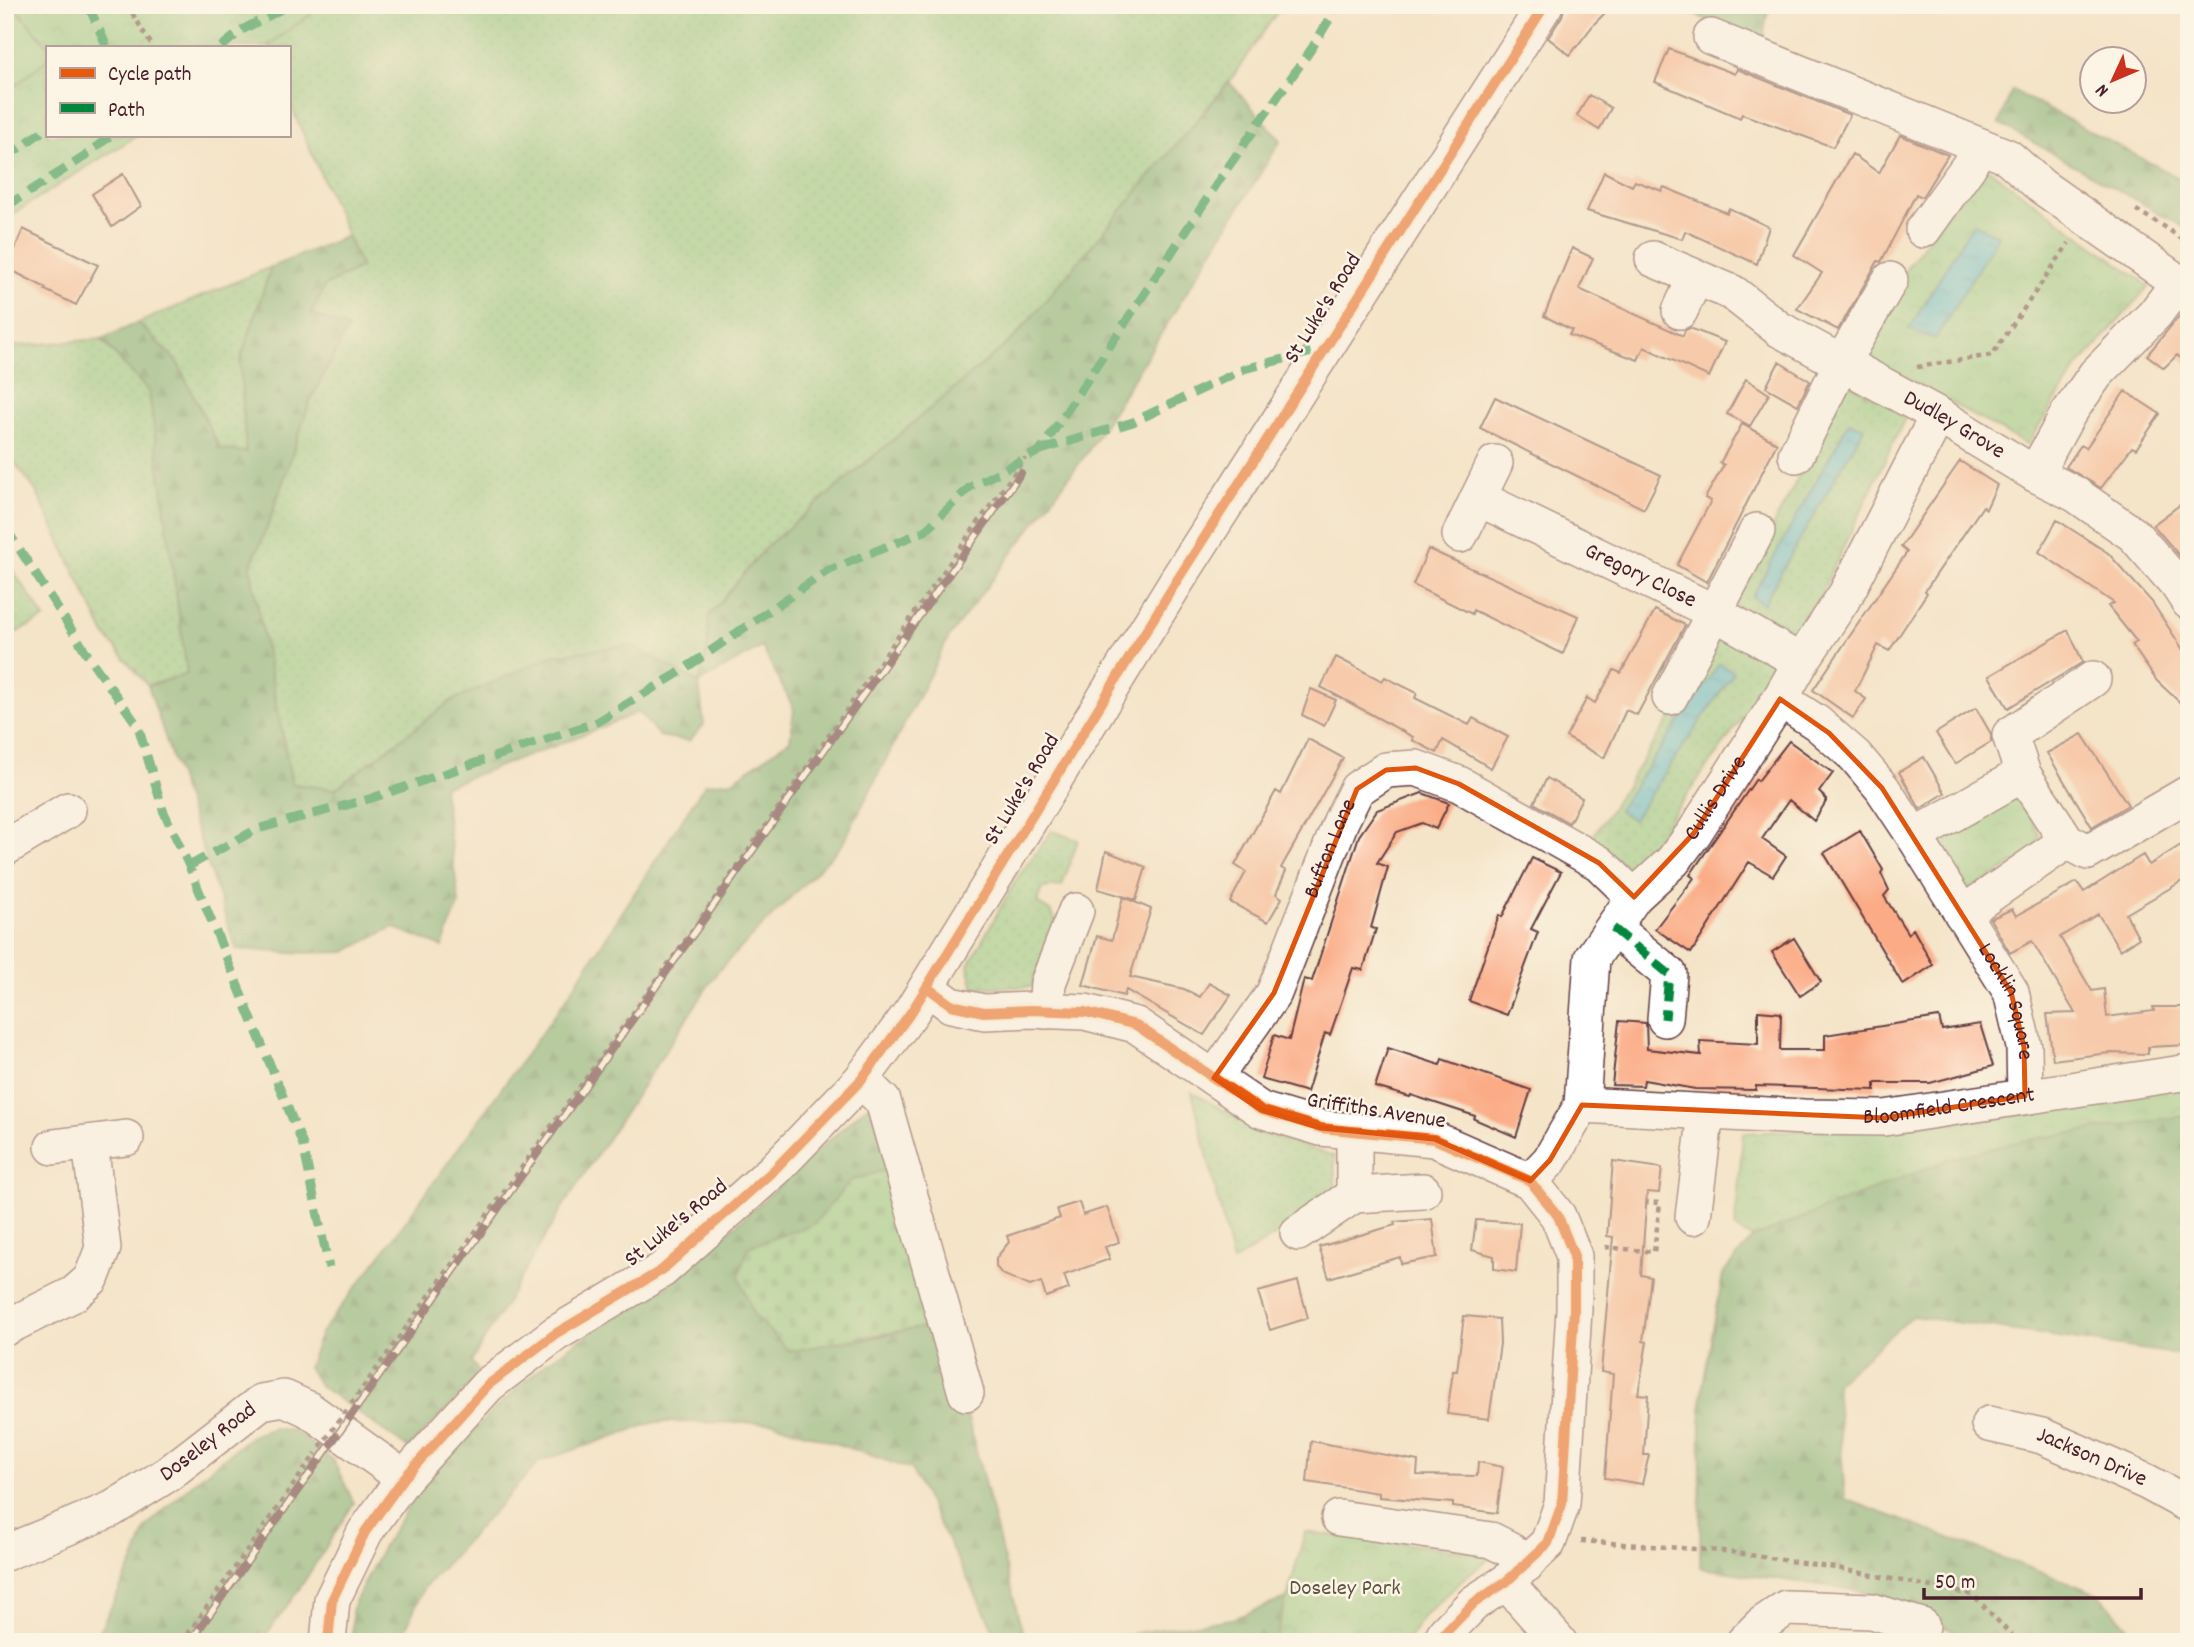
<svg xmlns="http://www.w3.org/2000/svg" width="2194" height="1647" font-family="Dekko,sans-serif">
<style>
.grass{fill:url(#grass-dots);stroke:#6a7456;stroke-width:2}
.forest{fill:url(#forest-firs);stroke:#5c664c;stroke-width:2}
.cemetery{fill:url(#cemetery-stones);stroke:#6a7456;stroke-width:2}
.park{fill:url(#park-crowns);stroke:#6a7456;stroke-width:2}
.pitch{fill:#8ac980;stroke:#6a7456;stroke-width:2}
.water{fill:url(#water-ripples);stroke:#4e6d7c;stroke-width:2}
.building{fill:#fbac87}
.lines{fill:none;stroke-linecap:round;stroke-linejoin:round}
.minor-casing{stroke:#643d43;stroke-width:38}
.path{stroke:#643d43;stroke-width:4.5;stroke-dasharray:5 5;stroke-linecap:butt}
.minor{stroke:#fff;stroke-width:35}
.rail-casing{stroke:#4a1f2b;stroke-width:8}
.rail{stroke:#fcf5e5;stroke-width:5;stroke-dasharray:16;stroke-linecap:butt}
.path-bridge{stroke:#643d43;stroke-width:4.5;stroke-dasharray:5 5;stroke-linecap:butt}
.quiet{stroke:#00873e;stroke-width:9;stroke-dasharray:18 9;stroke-linecap:butt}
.cycleway-casing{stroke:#fcf5e5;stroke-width:15}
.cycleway{stroke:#e8590c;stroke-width:10}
.marked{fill:none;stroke:#e0560e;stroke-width:5;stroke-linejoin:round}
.labels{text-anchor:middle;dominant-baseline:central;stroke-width:5;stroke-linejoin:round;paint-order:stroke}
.street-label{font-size:23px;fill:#4a1f2b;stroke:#fcf5e5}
.park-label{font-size:23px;fill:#5d5244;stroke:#fcf5e5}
</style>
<defs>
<pattern id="grass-dots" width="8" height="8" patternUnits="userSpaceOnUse" patternTransform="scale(1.75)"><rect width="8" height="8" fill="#8ac980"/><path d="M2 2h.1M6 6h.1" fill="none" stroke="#79ac6f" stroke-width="1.8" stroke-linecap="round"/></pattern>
<pattern id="forest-firs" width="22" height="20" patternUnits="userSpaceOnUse" patternTransform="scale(1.75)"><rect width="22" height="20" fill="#6fad6e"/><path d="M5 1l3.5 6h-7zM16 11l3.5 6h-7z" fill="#5d8c5b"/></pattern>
<pattern id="cemetery-stones" width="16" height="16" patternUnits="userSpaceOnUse" patternTransform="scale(1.75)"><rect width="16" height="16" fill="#8ac980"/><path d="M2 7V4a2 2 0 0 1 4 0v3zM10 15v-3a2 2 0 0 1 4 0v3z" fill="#79ac6f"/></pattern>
<pattern id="park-crowns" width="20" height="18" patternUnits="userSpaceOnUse" patternTransform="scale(1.75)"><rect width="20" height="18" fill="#8ac980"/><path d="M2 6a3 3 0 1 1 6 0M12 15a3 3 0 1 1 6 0" fill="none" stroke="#79ac6f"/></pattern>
<pattern id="water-ripples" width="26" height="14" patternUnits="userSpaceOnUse" patternTransform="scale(1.75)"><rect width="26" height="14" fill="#51bbcd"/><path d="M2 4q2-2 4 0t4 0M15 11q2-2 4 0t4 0" fill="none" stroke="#4597a7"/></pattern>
</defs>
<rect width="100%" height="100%" fill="#fcf5e5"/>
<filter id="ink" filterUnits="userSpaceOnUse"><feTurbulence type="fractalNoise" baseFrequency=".0143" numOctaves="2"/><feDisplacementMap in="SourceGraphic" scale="14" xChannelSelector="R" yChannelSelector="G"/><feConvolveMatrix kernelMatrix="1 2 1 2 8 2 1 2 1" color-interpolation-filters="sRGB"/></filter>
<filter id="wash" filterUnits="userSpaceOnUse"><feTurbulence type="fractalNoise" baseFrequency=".00686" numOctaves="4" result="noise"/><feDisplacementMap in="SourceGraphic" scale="28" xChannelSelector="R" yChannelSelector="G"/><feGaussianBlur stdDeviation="1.57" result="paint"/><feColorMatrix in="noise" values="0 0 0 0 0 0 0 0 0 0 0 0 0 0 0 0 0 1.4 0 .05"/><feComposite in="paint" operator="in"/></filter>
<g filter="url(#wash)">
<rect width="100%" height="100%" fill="#f4e4c8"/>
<path class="grass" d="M323,5H1282L1229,82L1015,337L766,547L708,617V645L699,683L630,645L451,701L335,789L292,784L250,567L269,523L310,401L348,328L311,315L325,286L361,267L289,101V47H266Z
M271,267L240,361L246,452L220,449L177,362L138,323Z
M101,339L149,392L188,674L148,686L105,635L36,491L5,450V347Z
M1844,381L1907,414L1812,613L1796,634L1729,604L1787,500Z
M5,559L45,618L5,638Z
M1715,628L1774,657L1771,678L1633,870L1590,841L1675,711Z
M1052,831L1078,840L1062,886L1042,888L1037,903L1050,911L1057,923L1031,987H974L968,966L1017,878Z
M1192,1092L1269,1136L1334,1156L1336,1197L1233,1262Z"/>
<path class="forest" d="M1673,5H1769L1762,44Z
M1229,82L1281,140L1087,453L949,637L842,845L718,971L562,1208L471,1362L481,1374L408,1448L319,1385L308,1367L321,1333L384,1251L566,999L705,784L732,781L790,740L794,709L762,647L699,683L704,725L689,741L659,736L639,712L552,747L443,787L459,903L442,947L393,927L345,952L290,953L236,949L148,686L187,674L149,392L101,339L138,323L177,362L220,449L246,452L240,361L271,267L347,236L361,267L325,286L311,314L348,328L310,401L269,523L250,567L292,784L335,789L451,701L554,655L630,645L699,683L708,645V617L766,547L1015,337Z
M2012,90L2189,183V230L1999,123Z
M869,1104L895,1167L850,1181L815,1224L748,1247L863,1340L943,1321L1025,1642H1000L911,1469L775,1423L655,1422L539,1462L423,1589L400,1642H352V1608L382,1548L426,1479L496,1408L546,1363L604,1323L671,1284Z
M2189,1110V1356L1912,1316L1836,1383L1845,1499L2099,1594L2141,1642H1979L1861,1591L1700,1568L1701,1396L1723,1274L1752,1238L1959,1153L2015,1137Z
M274,1428L294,1431L333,1460L354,1503L300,1588L261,1642H94L136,1556L146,1527L195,1481L253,1435Z
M1290,1597L1278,1642H1092L1120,1635L1232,1619Z"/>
<path class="cemetery" d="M895,1167L934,1326C885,1332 837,1343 789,1351L754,1315L739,1276L748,1247L814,1224L850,1181Z"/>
<path class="park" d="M5,5H323L266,47H47V135H138L5,219Z
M1983,165L2149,286L2077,368L2027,445L1857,351L1904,272Z
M2002,792L2023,799L2040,836L2032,852L1969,891L1931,832Z
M2189,1083V1115L2021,1141L1949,1159L1752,1238L1735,1228L1743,1133L1940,1123Z
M1305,1532L1495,1554L1469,1574L1422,1618L1407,1642H1275Z"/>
<path class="pitch" d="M5,5H13L49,47L47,59L5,95Z"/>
<path class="water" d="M1973,223L1998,236L1935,339L1909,329Z
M1849,422L1864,428L1763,604L1752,597Z
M1719,664L1734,672L1633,820L1618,810Z"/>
<g id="blocks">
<path class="building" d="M1565,5H1613L1595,23L1570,55L1548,38L1562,16Z
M1669,49L1735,74L1737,69L1850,115L1833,147L1742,114L1740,118L1655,82Z
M1589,95L1611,108L1599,130L1577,116Z
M1900,135L1948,155L1922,197L1916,194L1881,262L1878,261L1838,330L1797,309L1822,273L1794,255L1852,154L1879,173Z
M1604,172L1632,186L1635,181L1662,191L1664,187L1727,213L1729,208L1769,227L1757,264L1685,231L1682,239L1587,211Z
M123,174L141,206L112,227L92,194Z
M23,229L98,265L76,305L45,290L46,288L7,268Z
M1572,248L1593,258L1579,289L1683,336L1685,330L1690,328L1725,342L1709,377L1644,347L1638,360L1569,335L1572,330L1544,316Z
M2185,309L2189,310V365L2177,355L2164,368L2147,355Z
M1779,362L1810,381L1798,405L1766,387Z
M1746,379L1769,394L1750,426L1727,414Z
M2125,391L2160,414L2136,449L2132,447L2101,488L2066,467L2081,445L2086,448Z
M1495,397L1661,475L1644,509L1480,428Z
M1742,424L1777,443L1707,582L1677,565L1711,501L1705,498L1724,465L1720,463Z
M1960,461L1997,485L1986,509L1983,506L1925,591L1927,593L1889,651L1878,645L1855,691L1866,699L1853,718L1813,690L1907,552L1901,547Z
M2189,498V567L2153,525Z
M2057,520L2108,553L2152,602L2189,659V711L2157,681L2132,645L2137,642L2108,606L2114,603L2039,552Z
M1428,549L1578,616L1563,654L1473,610L1472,614L1413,585Z
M1655,610L1685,625L1637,715L1626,710L1604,758L1566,737L1587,698L1595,703L1614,670L1621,673Z
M2068,630L2083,662L2008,708L1989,676Z
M1336,657L1382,681L1385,677L1417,693L1415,698L1469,725L1473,718L1508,737L1491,768L1443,740L1437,753L1412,740L1413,737L1321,687Z
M1311,689L1336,700L1324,726L1302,715Z
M1976,708L1991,734V742L1955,764L1936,733Z
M2082,734L2128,805L2092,827L2047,753Z
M1308,739L1343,758L1281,868L1286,871L1276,894L1282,898L1268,922L1230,902L1246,872L1235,865L1276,791L1281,794Z
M1789,741L1833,773L1819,792L1827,800L1814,821L1789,800L1762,839L1786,856L1773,876L1749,862L1691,953L1655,929L1694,878L1690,875L1756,779L1758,781Z
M1924,757L1945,793L1920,809L1899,772Z
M1547,778L1582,798L1569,823L1534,803Z
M1422,793L1449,803L1436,829L1422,823L1397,832L1377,863L1388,867L1371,928L1376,929L1363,970L1353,968L1330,1035L1325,1033L1307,1092L1261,1079L1274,1035L1289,1040L1304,979L1312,981L1359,836L1377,810Z
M1860,831L1883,870L1881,873L1889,890L1884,896L1908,934L1913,929L1933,965L1903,985L1824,853Z
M2189,840V877L2126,914L2139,938L2120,950L2098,914L2060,937L2092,991L2104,989L2107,1017L2154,1011L2153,1007H2189V1045L2148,1047V1054L2109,1053L2053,1060L2047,1014L2075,1013L2032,941L2010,953L1990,919L2012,909L2016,916L2077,882L2084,892L2143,855L2149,865Z
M1106,851L1146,867L1136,900L1098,889Z
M1532,858L1561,872L1531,929L1538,932L1507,1015L1469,1001L1499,915L1502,917Z
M1123,897L1151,909L1130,977L1184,989L1200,997L1209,983L1231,995L1204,1035L1126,990L1124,996L1083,985L1097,936L1112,940Z
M1794,938L1821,982L1800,996L1772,952Z
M1758,1011L1781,1013L1780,1050H1825V1035L1939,1017L1942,1030L1980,1024L1993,1066L1930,1083H1875V1090L1756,1086V1090L1695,1089L1644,1080L1643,1086L1612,1085L1619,1021L1646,1023L1647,1049L1701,1055L1700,1041L1758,1044Z
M1388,1048L1440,1065L1442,1059L1531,1090L1516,1137L1474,1119L1475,1116L1411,1095L1410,1097L1375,1087Z
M1613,1161L1662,1168L1659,1193L1647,1192L1641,1275L1651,1277L1643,1341L1647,1342L1638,1394L1648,1395L1644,1455H1649L1642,1484L1605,1478L1613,1374L1601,1372L1613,1237L1607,1236Z
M1079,1202L1083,1215L1107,1207L1119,1242L1105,1247L1110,1259L1064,1275L1069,1289L1046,1297L1041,1282L1030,1286L1002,1274L996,1267V1258L1009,1242L1007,1236L1060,1218L1057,1209Z
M1432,1219L1437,1257L1401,1264L1400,1257L1329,1278L1319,1247L1395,1225L1394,1222Z
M1476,1220L1520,1223L1516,1272L1494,1269V1256L1472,1250Z
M1298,1281L1308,1318L1270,1330L1258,1292Z
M1464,1316L1499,1319L1500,1344L1489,1419L1447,1414L1453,1371H1457Z
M1311,1441L1418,1461L1417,1475L1477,1476L1478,1462L1503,1467L1497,1513L1453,1507V1503L1379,1497V1493L1307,1482Z"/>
</g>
</g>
<g filter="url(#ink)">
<use href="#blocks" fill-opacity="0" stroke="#643d43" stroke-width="2"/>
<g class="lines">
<defs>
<g id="minor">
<path d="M1711,37L2008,157L2041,186L2189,290"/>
<path d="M1923,230L1969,166L1979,146"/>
<path id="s1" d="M1653,259L1733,293L1779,329L1938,415L2035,474L2075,494L2134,535L2177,584L2189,602"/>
<path d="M1680,311L1695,278"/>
<path d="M1796,455L1842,362L1890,280"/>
<path d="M2035,474L2068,414L2096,374L2155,314L2179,282"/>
<path id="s2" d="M1478,498L1714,612L1801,662"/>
<path d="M1460,535L1495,463"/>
<path d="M2093,679L2010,735L2023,774L2067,841L2088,852L2189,793"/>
<path d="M1670,697L1757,531"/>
<path id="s3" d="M1780,699L1817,723L1855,756L1882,788L1914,836L2011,992L2024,1047L2025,1096"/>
<path d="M1914,836L2023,774"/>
<path d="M5,848L68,810"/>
<path d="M1962,914L2067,841"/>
<path d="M1613,928L1669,974L1665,1019"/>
<path d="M928,988L951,1005L984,1012L1030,1010L1085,1012L1136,1025L1261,1110L1321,1128L1434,1139L1530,1181L1558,1216L1574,1256V1310L1562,1504L1548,1543L1506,1582L1474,1603L1445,1633L1440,1642"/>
<path d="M1046,1011L1048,983L1076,911"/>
<path id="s4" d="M1214,1078L1274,993L1341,821L1357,789L1386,770L1416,768L1459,784L1599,863L1634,897"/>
<path d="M861,1080L883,1101L966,1393"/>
<path id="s5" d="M1582,1105L1804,1117L1884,1118L2189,1072"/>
<path d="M53,1147L126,1138"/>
<path id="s6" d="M1530,1181L1550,1160L1582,1105L1592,958L1634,897L1673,861L1694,833L1780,699L1801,662L1846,594L1938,415"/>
<path d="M1354,1195L1423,1191"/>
<path d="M1693,1217L1706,1112"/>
<path d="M1298,1233L1354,1195V1131"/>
<path d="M5,1328L74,1294L91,1279L103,1248L90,1143"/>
<path id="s7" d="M1989,1424L2042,1436L2147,1482L2189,1505"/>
<path d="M1339,1518L1491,1540L1509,1549L1526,1565"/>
<path id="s8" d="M5,1553L112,1509L168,1474L261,1402L284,1398L308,1409L404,1478"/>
<path d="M1506,1582L1559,1642"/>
<path d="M328,1642L332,1600L365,1532L404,1478L488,1385L555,1334L662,1270L774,1170L861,1080L912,1011L1176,582L1545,5"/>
<path d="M1744,1642L1761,1625L1786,1608L1872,1611L1922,1626"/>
</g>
</defs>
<use href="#minor" class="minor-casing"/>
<path class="path" d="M127,5L153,47
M2136,210L2165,227L2189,244
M1917,367L1992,355L2069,243
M1605,1247L1654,1252L1660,1203L1646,1202
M351,1404L694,928L969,535L1025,458
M1581,1541L1723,1551L1842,1569L1973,1595L2018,1642
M182,1642L316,1453"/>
<use href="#minor" class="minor"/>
<defs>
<path id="rail" d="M190,1642L1021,473"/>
</defs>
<use href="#rail" class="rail-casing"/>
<use href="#rail" class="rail"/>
<path class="path-bridge" d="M320,1447L348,1408"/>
<path class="quiet" d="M88,5L107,47
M221,47L242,30L289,5
M5,158L47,128
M5,207L84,157L111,135
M1041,450L1133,422L1244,369L1324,349
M5,527L95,666L138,726L163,810L189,866L303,1145L329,1268
M189,866L257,829L369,799L597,722L677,674L827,571L925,531L970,487L1041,450L1226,170L1312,48L1338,5
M1613,928L1669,974L1665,1019"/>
<defs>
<path id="cycleway" d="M928,988L951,1005L984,1012L1030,1010L1085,1012L1136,1025L1261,1110L1321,1128L1434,1139L1530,1181L1558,1216L1574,1256V1310L1562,1504L1548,1543L1506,1582L1474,1603L1445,1633L1440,1642
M328,1642L332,1600L365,1532L404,1478L488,1385L555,1334L662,1270L774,1170L861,1080L912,1011L1176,582L1545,5"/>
</defs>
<use href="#cycleway" class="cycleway-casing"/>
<use href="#cycleway" class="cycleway"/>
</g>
</g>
<path d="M0 0H2194V1647H0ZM1780,699L1829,733L1882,788L2011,992L2024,1047L2025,1096L1884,1118L1582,1105L1550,1160L1530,1181L1434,1139L1321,1128L1261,1110L1214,1078L1274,993L1357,789L1386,770L1416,768L1459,784L1599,863L1634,897L1694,833Z" fill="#f4e4c8" fill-opacity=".55" fill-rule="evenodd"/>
<path class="marked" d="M1780,699L1829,733L1882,788L2011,992L2024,1047L2025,1096L1884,1118L1582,1105L1550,1160L1530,1181L1434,1139L1321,1128L1261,1110L1214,1078L1274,993L1357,789L1386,770L1416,768L1459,784L1599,863L1634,897L1694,833Z"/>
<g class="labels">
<g class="street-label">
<text transform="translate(1324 309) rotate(-58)">St Luke's Road</text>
<text stroke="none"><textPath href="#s1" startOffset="345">Dudley Grove</textPath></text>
<text stroke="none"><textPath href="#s2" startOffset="180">Gregory Close</textPath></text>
<text transform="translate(1023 790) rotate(-59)">St Luke's Road</text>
<text stroke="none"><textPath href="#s6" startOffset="443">Cullis Drive</textPath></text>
<text stroke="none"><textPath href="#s4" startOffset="259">Bufton Lane</textPath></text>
<text stroke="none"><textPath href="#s3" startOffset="385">Locklin Square</textPath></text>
<text stroke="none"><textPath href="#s5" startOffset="368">Bloomfield Crescent</textPath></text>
<text transform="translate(1376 1112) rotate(9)">Griffiths Avenue</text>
<text transform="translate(677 1224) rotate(-39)">St Luke's Road</text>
<text stroke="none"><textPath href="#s8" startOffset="233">Doseley Road</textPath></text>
<text stroke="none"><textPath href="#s7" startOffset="108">Jackson Drive</textPath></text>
</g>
<g class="park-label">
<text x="1345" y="1589">Doseley Park</text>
</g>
</g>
<rect width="2194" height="1647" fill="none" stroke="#fcf5e5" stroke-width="28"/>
<rect x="46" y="46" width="245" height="91" fill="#fcf5e5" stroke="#b59f9b" stroke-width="2"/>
<rect x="60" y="68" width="35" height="10" fill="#e8590c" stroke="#b59f9b" stroke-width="2"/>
<text x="108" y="80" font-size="21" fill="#4a1f2b">Cycle path</text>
<rect x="60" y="103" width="35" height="10" fill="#00873e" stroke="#b59f9b" stroke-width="2"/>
<text x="108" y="116" font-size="21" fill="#4a1f2b">Path</text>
<g transform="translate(2113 80) rotate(226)"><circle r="33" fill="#fcf5e5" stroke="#b59f9b" stroke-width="2"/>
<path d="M0-5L12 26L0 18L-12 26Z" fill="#c8321e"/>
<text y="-10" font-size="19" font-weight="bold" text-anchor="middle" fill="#4a1f2b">N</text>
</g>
<path d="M1924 1588v10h217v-10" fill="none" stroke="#4a1f2b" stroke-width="3.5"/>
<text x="1935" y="1588" font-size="21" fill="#4a1f2b" stroke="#fcf5e5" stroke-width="5" paint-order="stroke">50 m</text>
</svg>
